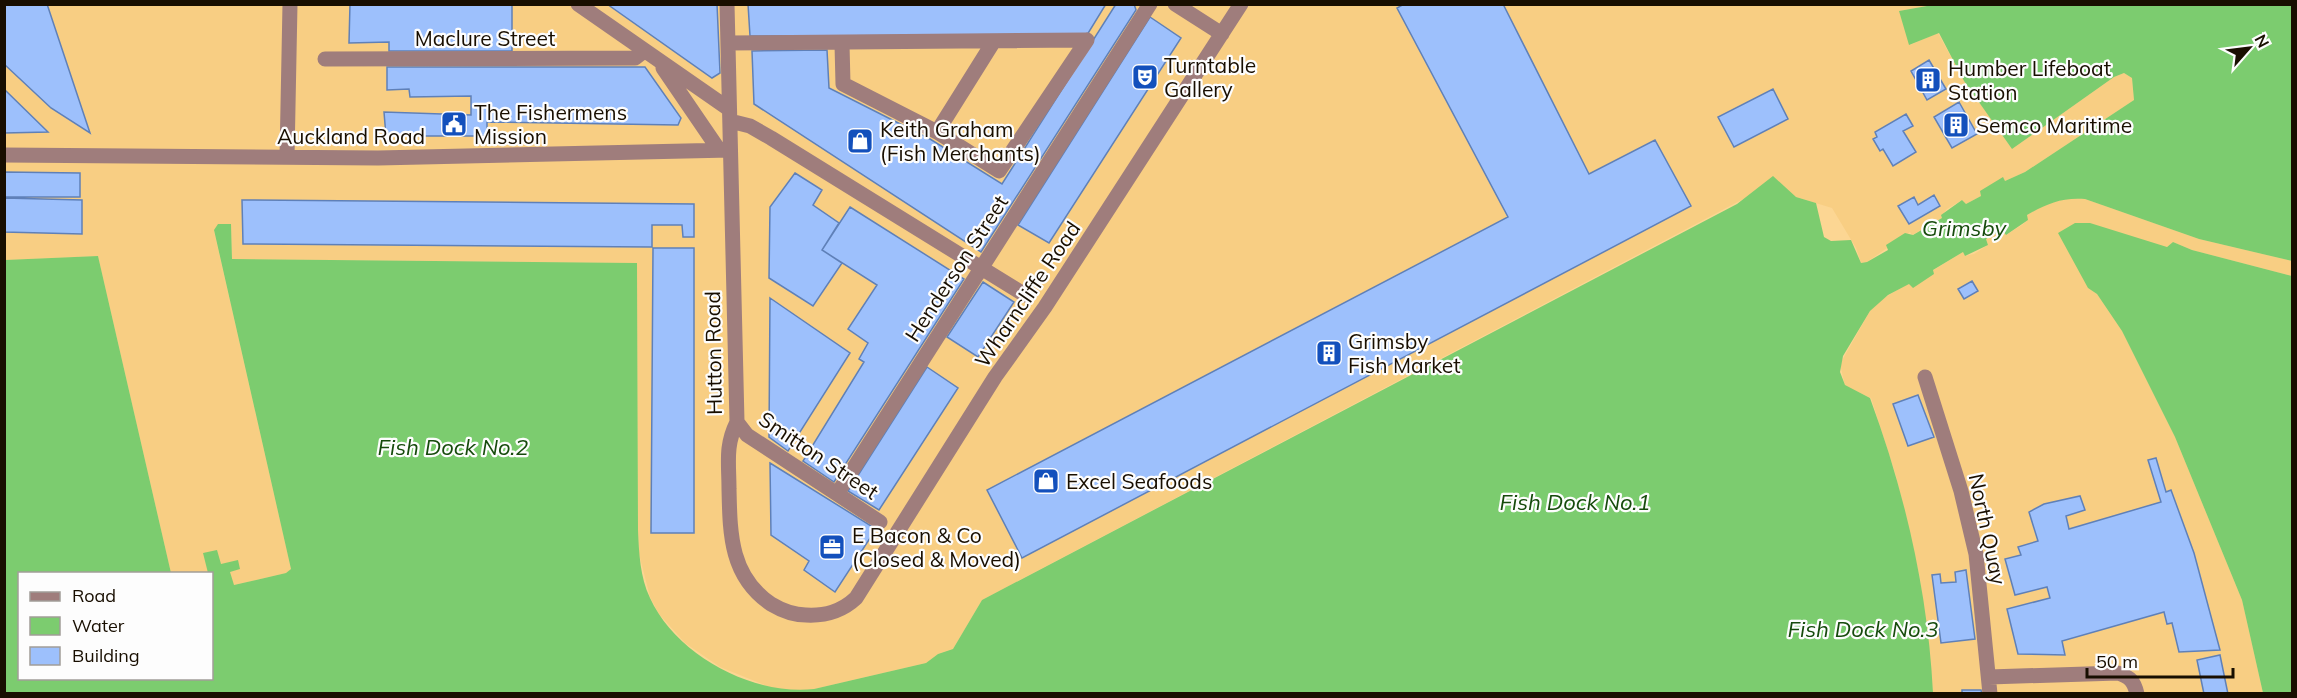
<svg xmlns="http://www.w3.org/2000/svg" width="2297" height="698" font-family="Mulish,sans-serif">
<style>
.built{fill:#f8ce83}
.water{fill:#7ccc6f}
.building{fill:#9dc0fc;stroke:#5f80b8;stroke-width:1.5}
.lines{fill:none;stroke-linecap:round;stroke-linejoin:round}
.minor{stroke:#9f7d7c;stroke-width:15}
.labels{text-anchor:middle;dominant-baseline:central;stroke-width:4.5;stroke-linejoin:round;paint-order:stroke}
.street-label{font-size:21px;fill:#180e00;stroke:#fdfdfd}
.poi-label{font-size:21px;fill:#180e00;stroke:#fdfdfd;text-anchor:start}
.water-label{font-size:22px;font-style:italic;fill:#164b0c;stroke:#fdfdfd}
</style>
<rect width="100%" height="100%" fill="#fcd693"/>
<path class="built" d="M1938,4L1899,11L1910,45L1938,33L1964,81L2012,149L2114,77L2124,73L2132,78L2134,100L2025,172L2005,181L2003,178L1981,196L1966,204L1962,200L1947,209L1942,215L1943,218L1912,235L1910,232L1867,262L1861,263L1856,248L1832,208L1796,197H1747L982,600L953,649L938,654L926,663L814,689L798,691L772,688L720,667L685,643L659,614L650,597L639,554L638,530L637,263L232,259L231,224L214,231L291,569L286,573L234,585L212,574L171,573L98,256L5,260L4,5Z
M2072,198L2085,199L2199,239L2292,261V276L2192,250L2173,242L2167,247L2088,288L2097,294L2122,331L2175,437L2242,600L2263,693H1933L1920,578L1896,476L1871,398L1845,386L1840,364L1870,311L1879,301L1909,283L1934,274L1932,271L1963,252L1965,256L1974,254L1988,245L1986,239L2003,230L2006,235L2022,225L2028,220L2026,216L2040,207L2055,201Z"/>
<path class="water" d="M1938,4L2292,5V261L2199,239L2085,199C2062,197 2046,204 2027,215L2028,220L2006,235L2002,230L1986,239L1988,245L1965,256L1963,252L1933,270L1934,274L1913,288L1909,284L1888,295L1870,311L1843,356L1840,372L1845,385L1870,398C1905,493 1928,592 1933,693H5V260L98,256L171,573L20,574V678H212V574L208,573L203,553L217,550L221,564L238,560L240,569L230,572L234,585L286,573L291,569L214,230L218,224H231L232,259L637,263L638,530C639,553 640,577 650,598C676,655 753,696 814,689L926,663L938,654L953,649L982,600L1737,204L1773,176L1796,197L1816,203L1824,237L1831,241L1851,240L1861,263L1867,262L1888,250L1886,245L1905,233L1913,235L1942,218L1941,215L1962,200L1966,204L1981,196L1980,191L2003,177L2005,181L2025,172L2134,100L2132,78L2124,73L2114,77L2012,149L1964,81L1939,33L1909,45L1899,11Z
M2075,223H2090L2167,247L2173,242L2192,250L2292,276V693H2263L2242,600L2175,437L2122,331L2097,294L2088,288L2058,233Z"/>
<path class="building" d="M4,4H47L90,133L51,108L4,64Z
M350,4H512V51H389V42L349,43Z
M607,4H717L720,73L712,78Z
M748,4H1106L1087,35L750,36Z
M1116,4H1134L1136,10L981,252L754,104L752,51L827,50L829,88L930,139L1002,184Z
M1404,4H1503L1589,174L1655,140L1691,206L1022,558L987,490L1508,217L1397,8Z
M1150,17L1181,38L1049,243L1018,225Z
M1929,60L1946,89L1927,100L1911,71Z
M387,67H645L681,118L678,125L487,122V136H386L384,112L471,115V96L410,97L409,89L387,90Z
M4,89L48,132L4,133Z
M1773,89L1788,119L1734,147L1718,117Z
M1959,102L1977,134L1952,148L1934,117Z
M1906,114L1913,126L1903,131L1916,152L1893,166L1883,149L1880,151L1873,139L1877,137L1875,132Z
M4,172L80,173V197H4Z
M795,173L822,190L813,205L839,223L822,250L842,263L813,306L769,278L770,207Z
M1934,195L1940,206L1909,224L1898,206L1914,197L1918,205Z
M4,198L82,200V234L4,232Z
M242,200L694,204V237H683L682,225H652V247L243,244Z
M850,207L964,279L834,482L803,461L864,362L859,359L868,343L848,329L877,285L822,250Z
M653,248H694V533H651Z
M1972,281L1978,291L1964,299L1958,289Z
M983,282L1014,302L978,357L947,337Z
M770,298L850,353L788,451L769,437Z
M927,367L958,388L879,510L848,491Z
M1918,395L1934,437L1908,446L1893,404Z
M2156,458L2166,492L2171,490L2194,553L2220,650L2179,652L2172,623L2167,624L2164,612L2062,641L2065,655L2018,654L2007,609L2050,598L2047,587L2015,595L2005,559L2021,555L2018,547L2038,541L2029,512L2044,504L2080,496L2085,510L2066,516L2069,529L2161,502L2148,460Z
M770,463L876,529L835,592L804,570L809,561L771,535Z
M1966,570L1975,639L1941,643L1932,575L1940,574L1941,583L1956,582L1955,572Z
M2220,655L2228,694H2204L2197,660Z
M1962,690H1981L1982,694H1962Z"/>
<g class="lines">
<path class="minor" d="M578,4L729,109
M727,4L737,422C725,446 729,463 729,489C730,534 730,576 771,604C781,610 794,615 806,615C825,616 841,612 856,598L995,377L1045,307L1241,4
M1175,4L1222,34
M728,43L1087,40
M842,44L843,84L937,132L999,171L1087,40
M325,59L635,58L644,51
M663,68L719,150
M730,121L750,126L771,138L1025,295
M937,132L994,41
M4,155L378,158L730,150
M287,157L290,4
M1925,377L1961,491L1976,554L1990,694
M737,422L747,435L880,522
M837,494L1150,4
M1989,677L2118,673C2130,677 2134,681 2137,694"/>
</g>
<defs>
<symbol id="theatre-square" viewBox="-11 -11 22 22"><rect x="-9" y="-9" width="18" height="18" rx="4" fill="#1350bc" stroke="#fdfdfd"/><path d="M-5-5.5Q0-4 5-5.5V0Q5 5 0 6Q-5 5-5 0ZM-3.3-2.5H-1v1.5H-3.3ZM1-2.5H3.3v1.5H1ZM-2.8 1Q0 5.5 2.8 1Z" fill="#fff"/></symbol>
<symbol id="building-square" viewBox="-11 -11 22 22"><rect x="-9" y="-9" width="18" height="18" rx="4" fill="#1350bc" stroke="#fdfdfd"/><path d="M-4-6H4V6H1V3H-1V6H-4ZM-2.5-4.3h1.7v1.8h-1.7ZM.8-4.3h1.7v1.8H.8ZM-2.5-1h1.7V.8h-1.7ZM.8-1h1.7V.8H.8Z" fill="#fff"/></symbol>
<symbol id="civic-square" viewBox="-11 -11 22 22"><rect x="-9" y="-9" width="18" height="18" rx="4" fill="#1350bc" stroke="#fdfdfd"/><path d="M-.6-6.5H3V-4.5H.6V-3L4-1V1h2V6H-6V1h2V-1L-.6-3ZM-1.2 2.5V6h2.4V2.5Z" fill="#fff"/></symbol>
<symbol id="shop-square" viewBox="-11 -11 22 22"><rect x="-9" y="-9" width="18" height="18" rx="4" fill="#1350bc" stroke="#fdfdfd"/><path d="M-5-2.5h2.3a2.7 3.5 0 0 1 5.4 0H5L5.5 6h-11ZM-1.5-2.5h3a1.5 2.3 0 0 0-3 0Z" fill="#fff"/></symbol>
<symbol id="office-square" viewBox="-11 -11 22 22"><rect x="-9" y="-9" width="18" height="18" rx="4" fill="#1350bc" stroke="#fdfdfd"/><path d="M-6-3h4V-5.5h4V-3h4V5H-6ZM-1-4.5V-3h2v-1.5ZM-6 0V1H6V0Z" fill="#fff"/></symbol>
</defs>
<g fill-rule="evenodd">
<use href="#theatre-square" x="1130" y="62" width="30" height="30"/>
<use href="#building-square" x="1913" y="65" width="30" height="30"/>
<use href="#civic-square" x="439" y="109" width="30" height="30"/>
<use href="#building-square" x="1941" y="110" width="30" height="30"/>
<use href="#shop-square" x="845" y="126" width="30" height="30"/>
<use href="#building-square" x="1314" y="338" width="30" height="30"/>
<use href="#shop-square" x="1031" y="466" width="30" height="30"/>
<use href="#office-square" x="817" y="532" width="30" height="30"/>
</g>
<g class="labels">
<g class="street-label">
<text x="485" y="38">Maclure Street</text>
<text x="351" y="136">Auckland Road</text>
<text transform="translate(956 268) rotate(-57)">Henderson Street</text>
<text transform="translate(1027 294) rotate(-56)">Wharncliffe Road</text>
<text transform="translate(713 353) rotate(-91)">Hutton Road</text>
<text transform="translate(819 455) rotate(34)">Smitton Street</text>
<text transform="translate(1988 529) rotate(78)">North Quay</text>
</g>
<g class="poi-label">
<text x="1164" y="65">Turntable<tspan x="1164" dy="24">Gallery</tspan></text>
<text x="1948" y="68">Humber Lifeboat<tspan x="1948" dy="24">Station</tspan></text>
<text x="474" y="112">The Fishermens<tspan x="474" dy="24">Mission</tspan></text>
<text x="1976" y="125">Semco Maritime</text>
<text x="880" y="129">Keith Graham<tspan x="880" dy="24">(Fish Merchants)</tspan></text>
<text x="1348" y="341">Grimsby<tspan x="1348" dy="24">Fish Market</tspan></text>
<text x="1066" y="481">Excel Seafoods</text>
<text x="852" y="535">E Bacon &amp; Co<tspan x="852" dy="24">(Closed &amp; Moved)</tspan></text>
</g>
<g class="water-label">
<text x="1964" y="228">Grimsby</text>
<text x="453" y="447">Fish Dock No.2</text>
<text x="1575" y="502">Fish Dock No.1</text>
<text x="1863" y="629">Fish Dock No.3</text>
</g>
</g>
<rect width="2297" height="698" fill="none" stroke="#180e00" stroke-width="12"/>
<rect x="18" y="572" width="195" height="108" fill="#fdfdfd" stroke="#a19d98" stroke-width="1.5"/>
<rect x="30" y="592" width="30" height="9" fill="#9f7d7c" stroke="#a19d98" stroke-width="1.5"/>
<text x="72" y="602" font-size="18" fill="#180e00">Road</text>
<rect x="30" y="617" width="30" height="18" fill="#7ccc6f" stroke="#a19d98" stroke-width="1.5"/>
<text x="72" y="632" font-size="18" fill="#180e00">Water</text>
<rect x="30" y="647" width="30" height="18" fill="#9dc0fc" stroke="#a19d98" stroke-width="1.5"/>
<text x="72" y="662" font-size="18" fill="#180e00">Building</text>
<g transform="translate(2249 48) rotate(62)" stroke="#fdfdfd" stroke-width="4.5" paint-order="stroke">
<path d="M0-4.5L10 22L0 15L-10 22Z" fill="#180e00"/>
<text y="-9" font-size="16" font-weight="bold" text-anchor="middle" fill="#180e00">N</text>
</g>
<path d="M2087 668v9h146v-9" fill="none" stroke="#180e00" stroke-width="3"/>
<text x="2096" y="668" font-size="18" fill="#180e00" stroke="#fdfdfd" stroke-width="4.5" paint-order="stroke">50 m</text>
</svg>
